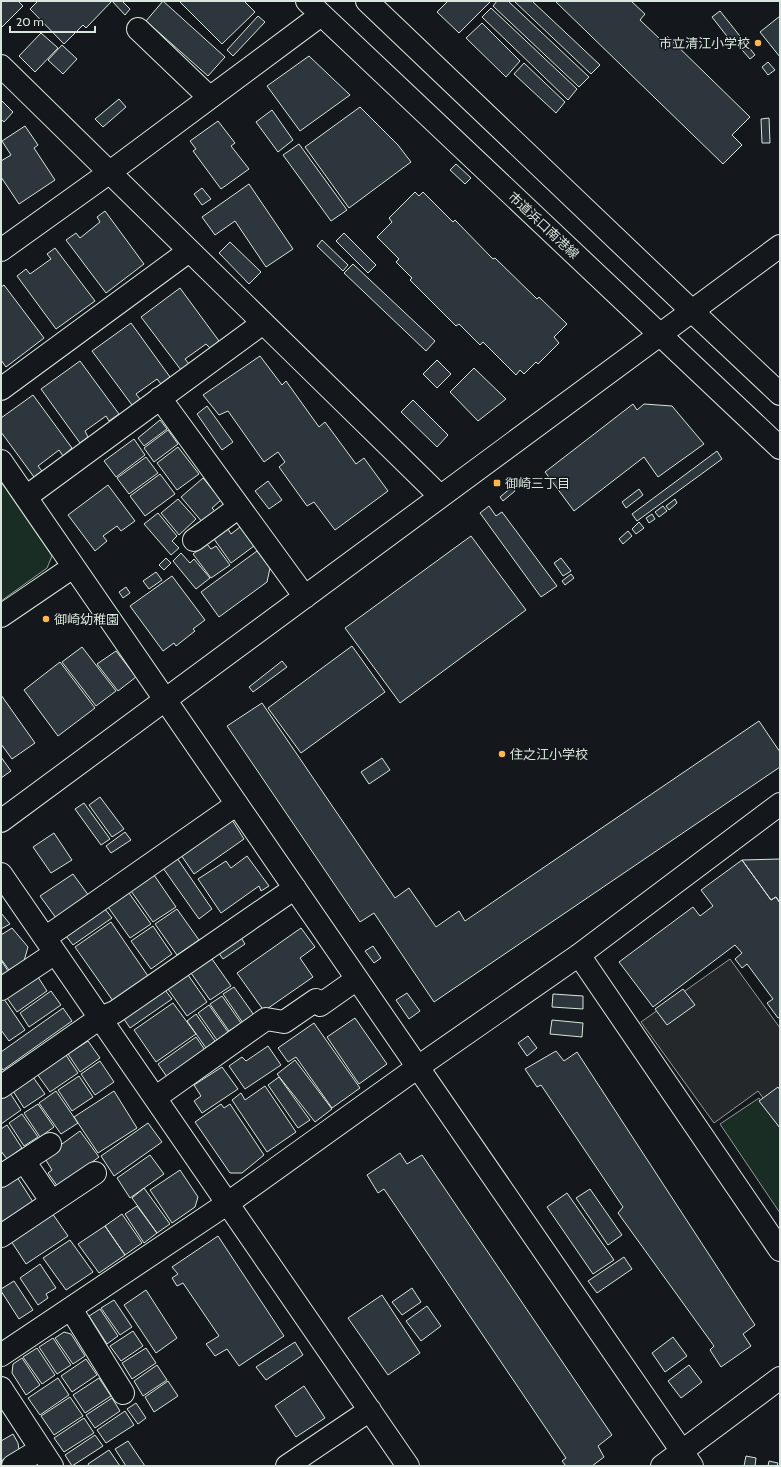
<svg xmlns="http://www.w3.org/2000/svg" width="781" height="1467" font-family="Cabin,'Noto Sans JP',sans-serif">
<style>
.green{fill:#1a2d24;stroke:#939e99}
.parking{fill:#24282b;stroke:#939e99}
.building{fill:#2c363c;stroke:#d8e6dc}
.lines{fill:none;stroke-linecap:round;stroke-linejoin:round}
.minor-casing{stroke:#d8e6dc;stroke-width:24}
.major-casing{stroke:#d8e6dc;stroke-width:24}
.minor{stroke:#14181c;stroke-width:22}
.major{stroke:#14181c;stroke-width:22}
.poi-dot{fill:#ffb74d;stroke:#14181c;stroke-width:1.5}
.labels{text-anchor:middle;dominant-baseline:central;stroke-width:3;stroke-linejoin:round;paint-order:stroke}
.poi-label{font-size:13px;fill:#d8e6dc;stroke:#14181c;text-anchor:start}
.street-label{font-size:13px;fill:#d8e6dc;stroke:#14181c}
</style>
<rect width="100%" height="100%" fill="#14181c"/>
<path class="green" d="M1,482L52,556L47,568L1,601Z
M759,1098L780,1128V1213L720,1124Z"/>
<path class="parking" d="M730,959L780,1028V1121L758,1091L714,1123L641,1022Z"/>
<path class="building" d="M1,1H18L23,6L1,28Z
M38,1H122L130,9L125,15L112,1L86,28L83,25L64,44L30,9Z
M163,1L225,57L208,76L146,21Z
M179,1H244L255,12L222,44Z
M448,1H491L459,33L437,12Z
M497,1H508L589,77L579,87L493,6Z
M514,1H532L600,65L591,74Z
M555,1H631L645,14L640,20L662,41L667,36L750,117L732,135L742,145L723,164Z
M491,8L577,89L568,100L482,17Z
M720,11L755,55L750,59L735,42L733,44L712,17Z
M258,16L265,22L233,56L227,50Z
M780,16V57L760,32Z
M482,23L520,61L506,77L466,38Z
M41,33L58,48L35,72L19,56Z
M62,45L77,59L63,74L48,60Z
M309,56L350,95L300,131L267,86Z
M768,62L775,70L768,75L762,67Z
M524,63L565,102L556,113L514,74Z
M119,99L126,107L103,127L95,119Z
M1,100L13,112L4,122L1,119Z
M360,107L398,145L411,162L349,208L305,147Z
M272,110L293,140L278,152L256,122Z
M769,118L770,143H762L761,119Z
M218,121L235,143L231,146L249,169L221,189L193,151L196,149L190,141Z
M25,126L38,145L34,148L55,180L19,204L1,177V161L11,155L2,141Z
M299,144L347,210L331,221L283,155Z
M456,164L471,178L465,184L450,170Z
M249,184L293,249L266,267L235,221L215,235L202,217Z
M202,188L211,199L202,205L194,194Z
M415,192L419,196L423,192L453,222L455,220L493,259L495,258L537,299L539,297L567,324L554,337L559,343L538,364L536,362L524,374L520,370L516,375L483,342L480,345L459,324L456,326L410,280L412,278L396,262L399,259L377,237L392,222L389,218Z
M105,211L144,264L106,293L66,240L76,233L80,238L100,222L97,217Z
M344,233L376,265L368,273L336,241Z
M322,240L348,265L343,271L317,246Z
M230,242L261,272L249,284L219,253Z
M55,248L95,301L56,329L17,276L26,269L30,274L51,259L47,254Z
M353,264L435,341L426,351L344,273Z
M4,285L44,338L6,367L1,360V287Z
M180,288L219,341L210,348L206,344L185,359L189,364L181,370L141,317Z
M131,323L170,377L161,384L157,379L136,394L140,399L132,405L92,351Z
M260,356L282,385L286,381L319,427L325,422L356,464L364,458L388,491L335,530L314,502L307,506L279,467L285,462L278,452L264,462L228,411L219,415L203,395Z
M437,360L451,374L437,388L423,374Z
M80,361L119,414L109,421L106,416L85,431L88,437L80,443L41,389Z
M474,368L506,399L478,421L450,392Z
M33,395L72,448L63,456L59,450L38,466L42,471L34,477L1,432V418Z
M413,400L448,435L437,447L401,412Z
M633,404L637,410L644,404L672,406L704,444L658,477L644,457L574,511L545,472Z
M207,406L233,442L222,450L197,414Z
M160,420L167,429L144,446L138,438Z
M168,430L178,444L154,462L144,448Z
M134,439L145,455L116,477L104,461Z
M178,447L199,474L177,490L157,463Z
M717,451L722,459L637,521L632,514Z
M146,457L158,473L129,494L117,478Z
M160,474L175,494L145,516L130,496Z
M203,478L221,500L212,508L216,512L203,523L181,497Z
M268,481L282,500L269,509L255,491Z
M108,485L135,521L121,531L117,526L103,536L107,541L95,551L68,515Z
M512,487L515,491L503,501L500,497Z
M639,489L643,495L626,508L622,502Z
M178,499L196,519L179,535L161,513Z
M675,499L677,503L669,510L666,506Z
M489,506L496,516L502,512L557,586L541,597L480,513Z
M663,506L667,511L659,517L655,512Z
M158,513L177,536L172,541L179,548L171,555L144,524Z
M652,514L655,519L649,523L646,518Z
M639,522L644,528L636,534L632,529Z
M240,527L254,546L231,563L214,539L228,529L231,534Z
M628,531L632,536L623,544L619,539Z
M471,536L526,610L400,703L345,628Z
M207,544L211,549L216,546L230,565L211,578L193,554Z
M257,551L270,568L267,582L219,617L201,592Z
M181,553L190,563L194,559L210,578L196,589L173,561Z
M166,558L171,563L164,570L159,565Z
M561,558L571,571L563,576L554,563Z
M156,572L162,580L149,589L143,581Z
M571,574L574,578L565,585L562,581Z
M172,576L205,620L193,629L195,631L176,646L174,643L163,651L130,606Z
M126,587L130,593L123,598L119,592Z
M352,646L385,692L301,753L268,708Z
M82,647L116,691L96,706L62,662Z
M116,651L136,677L118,691L97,664Z
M282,661L287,667L253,692L249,687Z
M60,662L95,708L58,736L24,690Z
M1,695L35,743L12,759L1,744Z
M262,703L395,898L409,888L436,927L459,911L465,921L759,721L780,752V767L434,1002L374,913L360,922L227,726Z
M1,757L11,771L1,778Z
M382,758L390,770L369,784L361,772Z
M100,797L124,829L112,837L89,805Z
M84,803L110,839L101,845L75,809Z
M232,820L244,839L194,874L181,855Z
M125,832L131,840L111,853L106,846Z
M54,833L72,860L51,873L33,847Z
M247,856L269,886L261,891L259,886L221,913L198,879L226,861L231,868Z
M177,858L212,909L199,919L163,868Z
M780,859V903L776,897L771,900L742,860Z
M742,860L771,900L776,897L780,903V1017L778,1018L767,1003L773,999L747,964L742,968L735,959L742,953L735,945L653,1007L619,962L693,907L700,916L713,906L701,890Z
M73,874L89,896L56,918L40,896Z
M154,875L176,907L153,922L131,891Z
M129,893L151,924L130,938L108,907Z
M105,909L112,918L73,945L66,936Z
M177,909L199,940L177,955L155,924Z
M1,913L10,924L1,929Z
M111,922L148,976L113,1001L75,947Z
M153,926L172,954L151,969L131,941Z
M12,928L28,947L24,961L9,970L1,959V935Z
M301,928L315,947L300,958L313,977L264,1011L237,973Z
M240,936L245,944L223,959L218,952Z
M373,946L381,958L374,963L365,951Z
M212,959L231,986L210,1000L191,973Z
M1,960L8,971L1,976Z
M188,975L207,1002L187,1016L168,989Z
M38,977L47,991L17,1012L7,998Z
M234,987L254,1015L243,1023L223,994Z
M683,989L695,1005L667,1025L655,1009Z
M165,990L172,999L130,1028L124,1019Z
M51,991L61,1005L29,1027L20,1013Z
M407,993L420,1011L409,1019L396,1000Z
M553,994L583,996V1009L552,1007Z
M222,996L241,1023L229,1031L210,1004Z
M4,999L25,1030L9,1041L1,1030V1000Z
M173,1003L196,1034L156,1062L134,1030Z
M209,1005L228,1032L217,1040L198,1013Z
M63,1008L72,1021L3,1070L1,1067V1052Z
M196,1014L215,1041L206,1048L187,1021Z
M355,1018L387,1064L359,1084L327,1037Z
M552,1020L583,1023L582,1037L550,1034Z
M314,1023L360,1088L332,1108L296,1057L288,1062L278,1048Z
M528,1036L537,1048L527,1056L518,1043Z
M196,1037L205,1050L167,1077L158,1064Z
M88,1041L100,1058L80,1072L68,1054Z
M268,1046L281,1065L245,1089L229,1066L242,1057L246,1061Z
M556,1051L564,1061L577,1052L755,1325L743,1334L751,1346L721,1367L710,1350L714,1346L618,1213L623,1207L541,1085L537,1087L525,1069Z
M66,1055L78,1073L50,1092L37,1074Z
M295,1060L332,1109L315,1122L277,1074Z
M100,1061L114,1082L95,1095L81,1074Z
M222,1067L238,1089L202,1113L194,1101L201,1096L194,1085Z
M79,1076L93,1097L72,1111L58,1090Z
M33,1077L45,1094L24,1108L13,1091Z
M279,1077L310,1120L298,1128L268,1085Z
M265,1086L296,1132L267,1152L232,1100L241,1093L245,1100Z
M778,1087L780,1090V1128L759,1101Z
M56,1091L78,1123L61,1134L39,1103Z
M114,1091L137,1128L98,1153L74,1117Z
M10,1093L21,1110L1,1124V1099Z
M38,1104L54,1127L40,1137L24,1113Z
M221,1104L224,1108L230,1104L264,1155L242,1173H230L195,1122Z
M22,1114L38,1137L24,1146L9,1123Z
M148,1123L162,1142L114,1176L101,1156Z
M7,1125L22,1148L7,1159L1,1151V1129Z
M80,1131L99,1157L58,1187L48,1173L52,1170L44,1157Z
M400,1153L407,1164L422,1155L612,1435L598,1446L604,1457L592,1466H566L562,1461L566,1458L384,1189L378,1193L367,1175Z
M150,1155L164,1174L130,1198L117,1178Z
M180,1170L198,1197L195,1207L172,1223L150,1190Z
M17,1177L33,1202L1,1223V1188Z
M144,1188L170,1224L157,1233L132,1198Z
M590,1189L622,1235L608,1245L576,1198Z
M567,1193L614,1260L593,1274L547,1207Z
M137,1206L157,1233L144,1243L125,1214Z
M52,1213L68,1236L26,1264L11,1241Z
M122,1214L142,1243L125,1255L105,1226Z
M105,1226L125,1255L99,1273L78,1244Z
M218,1236L284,1336L239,1366L227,1349L215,1356L206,1344L219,1336L183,1283L177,1286L172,1278L178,1274L172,1267Z
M70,1240L93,1272L66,1290L43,1258Z
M624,1257L632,1269L597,1293L588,1281Z
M40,1264L56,1288L46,1294L48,1298L38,1305L20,1278Z
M14,1281L33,1310L19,1319L1,1291V1289Z
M412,1288L421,1302L402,1315L392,1302Z
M146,1290L177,1338L156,1353L124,1305Z
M382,1295L420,1353L388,1375L348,1318Z
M114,1300L132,1327L120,1335L101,1308Z
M427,1306L441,1326L421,1341L406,1321Z
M100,1309L118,1336L107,1344L89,1316Z
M133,1331L143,1346L121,1361L110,1346Z
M64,1332L71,1334L85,1356L73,1364L55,1338Z
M673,1337L687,1356L665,1372L652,1353Z
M53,1338L71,1365L57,1374L39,1347Z
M295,1342L303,1355L266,1380L256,1367Z
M37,1348L55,1375L42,1384L23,1357Z
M146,1348L156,1363L132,1379L122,1363Z
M22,1358L40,1385L26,1395L12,1373L13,1364Z
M86,1359L97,1375L72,1392L61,1376Z
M157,1365L167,1380L143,1396L134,1381Z
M689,1365L702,1382L681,1398L668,1381Z
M58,1378L69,1395L40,1415L28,1398Z
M99,1378L111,1396L85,1413L73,1395Z
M168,1381L178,1396L154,1412L145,1397Z
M304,1386L325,1418L296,1437L275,1406Z
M70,1397L83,1416L54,1435L41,1416Z
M112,1398L120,1411L95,1428L86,1415Z
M136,1403L146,1418L138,1424L127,1409Z
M125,1411L134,1425L106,1443L97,1430Z
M84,1418L94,1433L64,1452L54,1438Z
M13,1434L18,1443L19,1450L1,1461V1441Z
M95,1435L103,1446L72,1466L65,1455Z
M128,1441L145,1466H126L115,1449Z
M109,1450L120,1466H89L88,1464Z
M746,1456L756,1458L755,1466H744Z
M769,1461L778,1463L777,1466H768Z"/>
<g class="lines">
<defs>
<path id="minor" d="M138,29L209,97
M1,66L440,496
M1,250L110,172L321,15
M1,389L189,251
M160,398L305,597
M1,461L692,1466
M26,497L263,323
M194,540L239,507
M1,616L73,567
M1,821L780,246
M1,874L408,1466
M45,938L237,804
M579,955L780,1250
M1,989L55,953
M1,1087L100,1018L115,1012L295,888
M155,1098L266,1019L284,1022L316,1000L320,1005L357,979
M24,1161L52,1202
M1,1176L50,1144
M1,1236L95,1173
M71,1309L123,1393
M1,1355L228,1203L418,1067L579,955L780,804
M1,1388L52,1466
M13,1466L41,1449
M287,1466L370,1410
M662,1466L780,1378"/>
<path id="major" d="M307,1L780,448
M367,1L692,311L780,394"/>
</defs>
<use href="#minor" class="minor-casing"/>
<use href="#major" class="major-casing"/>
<use href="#minor" class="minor"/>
<use href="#major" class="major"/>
</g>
<g class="poi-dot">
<circle cx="758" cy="43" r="4"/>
<rect x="493" y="479" width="8" height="8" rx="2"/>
<circle cx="46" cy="619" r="4"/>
<circle cx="502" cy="754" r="4"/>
</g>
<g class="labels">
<g class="poi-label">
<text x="750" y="43" text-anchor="end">市立清江小学校</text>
<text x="505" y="483">御崎三丁目</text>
<text x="54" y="619">御崎幼稚園</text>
<text x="510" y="754">住之江小学校</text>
</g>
<g class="street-label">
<text transform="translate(544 225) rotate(43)">市道浜口南港線</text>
</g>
</g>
<rect width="781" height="1467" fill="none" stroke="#d8e6dc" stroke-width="4"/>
<path d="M10 26v6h85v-6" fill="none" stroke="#d8e6dc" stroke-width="2"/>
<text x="16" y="26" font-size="12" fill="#d8e6dc" stroke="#14181c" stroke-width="3" paint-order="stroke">20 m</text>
</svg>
